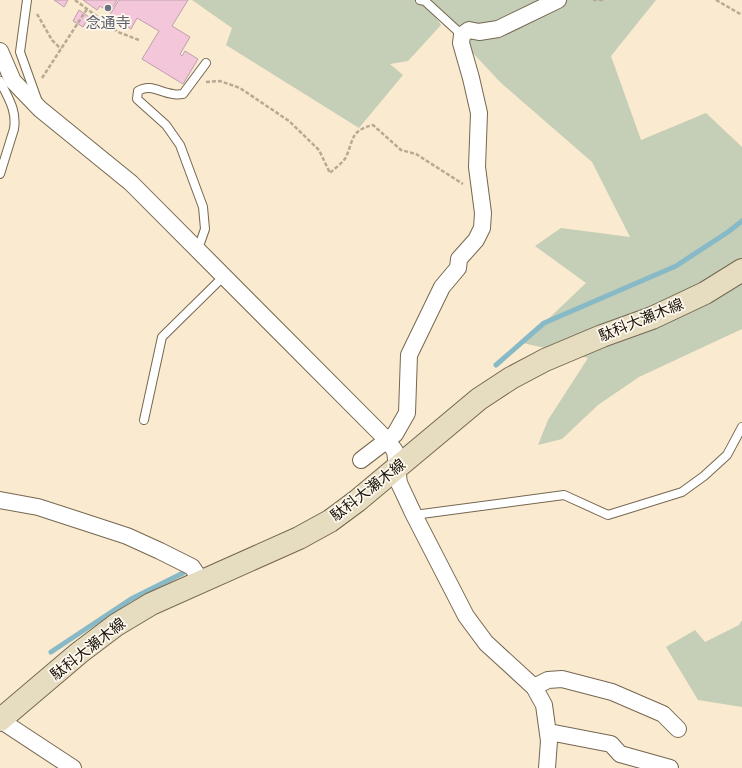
<svg xmlns="http://www.w3.org/2000/svg" width="742" height="768" font-family="'Zilla Slab','Noto Sans JP',serif">
<style>
.green{fill:#c5ceb6}
.lines{fill:none;stroke-linecap:round;stroke-linejoin:round}
.stream{stroke:#88b9c6;stroke-width:5}
.building{fill:#f3c7d9;stroke:#bea0ac}
.service-casing{stroke:#756750;stroke-width:10}
.minor-casing{stroke:#756750;stroke-width:18}
.secondary-casing{stroke:#756750;stroke-width:24}
.path{stroke:#b7aa94;stroke-width:2.5;stroke-dasharray:4 2;stroke-linecap:butt}
.service{stroke:#fff;stroke-width:8}
.minor{stroke:#fff;stroke-width:16}
.secondary{stroke:#e6ddc0;stroke-width:22}
.worship-dot{fill:#6b7280;stroke:#fff8ee;stroke-width:1.5}
.labels{text-anchor:middle;dominant-baseline:central;stroke-width:3.5;stroke-linejoin:round;paint-order:stroke}
.worship-label{font-size:15px;fill:#5b616d;stroke:#fff8ee}
.street-label{font-size:15px;fill:#1b160c;stroke:#fff8ee}
</style>
<rect width="100%" height="100%" fill="#faeacf"/>
<path class="green" d="M192,0H656L611,56L641,140L706,113L742,147V329L639,377L598,405L562,439L538,445L548,420L588,358L523,343L586,283L535,246L561,228L630,237L592,162L501,83L428,5L441,25L408,61L390,64L403,75L359,128L226,45L232,28Z
M742,620V707L698,700L666,647L695,630L705,642L739,625Z"/>
<g class="lines">
<path class="stream" d="M496,365L544,323L676,266L728,232L742,221
M51,652L131,599L183,573"/>
</g>
<path class="building" d="M54,0H68L64,7Z
M83,0H117L110,12L100,6L97,10Z
M119,0H188L172,26L190,37L180,54L182,56L185,51L198,59L183,84L142,59L159,31L137,18L131,29L109,16Z
M79,10L89,17L83,27L73,21Z"/>
<g class="lines">
<defs>
<path id="service" d="M27,0L20,52L38,102
M420,0L425,1L462,35
M0,81C8,98 17,110 14,129L0,174
M198,249L205,229L203,207L180,145L166,125L137,99L138,91C151,83 160,93 173,94C176,95 180,94 183,94L206,63
M144,420L162,337L223,277
M414,515L564,495L608,515L682,492L704,476L727,455L742,427"/>
<path id="minor" d="M0,51L13,81L40,109L131,183L387,440L395,451L399,483L414,515L466,616L486,643L534,687L544,705L549,741L547,768
M361,460L395,434L407,413L409,355L442,287L458,268L459,259L476,240L482,228L483,213L477,167L479,113L471,78L461,43L462,35L469,30L479,32L498,29L558,0
M0,500L38,507L127,536L160,551L192,567L202,582
M534,687L548,680L562,679L612,692L663,714L678,729
M0,720L73,768
M549,732L611,744L620,754L670,768"/>
<path id="secondary" d="M0,720L79,653L116,625L151,604L299,538L330,521L357,501L479,399L511,378L545,360L602,336L652,318L705,293L742,270"/>
</defs>
<use href="#service" class="service-casing"/>
<use href="#minor" class="minor-casing"/>
<use href="#secondary" class="secondary-casing"/>
<path class="path" d="M75,0L118,32L139,40
M593,0H605
M716,0L742,15
M37,14L52,40L61,49
M42,78L87,9
M206,82L220,81L240,88L289,121L319,150L330,173C335,168 343,163 346,157C354,139 350,131 373,125L401,150L416,154L463,184"/>
<use href="#service" class="service"/>
<use href="#minor" class="minor"/>
<use href="#secondary" class="secondary"/>
</g>
<circle class="worship-dot" cx="108" cy="8" r="4"/>
<g class="labels">
<g class="worship-label">
<text x="108" y="23">念通寺</text>
</g>
<g class="street-label">
<text transform="translate(641 320) rotate(-22)">駄科大瀬木線</text>
<text transform="translate(368 490) rotate(-38)">駄科大瀬木線</text>
<text transform="translate(88 649) rotate(-38)">駄科大瀬木線</text>
</g>
</g>
</svg>
